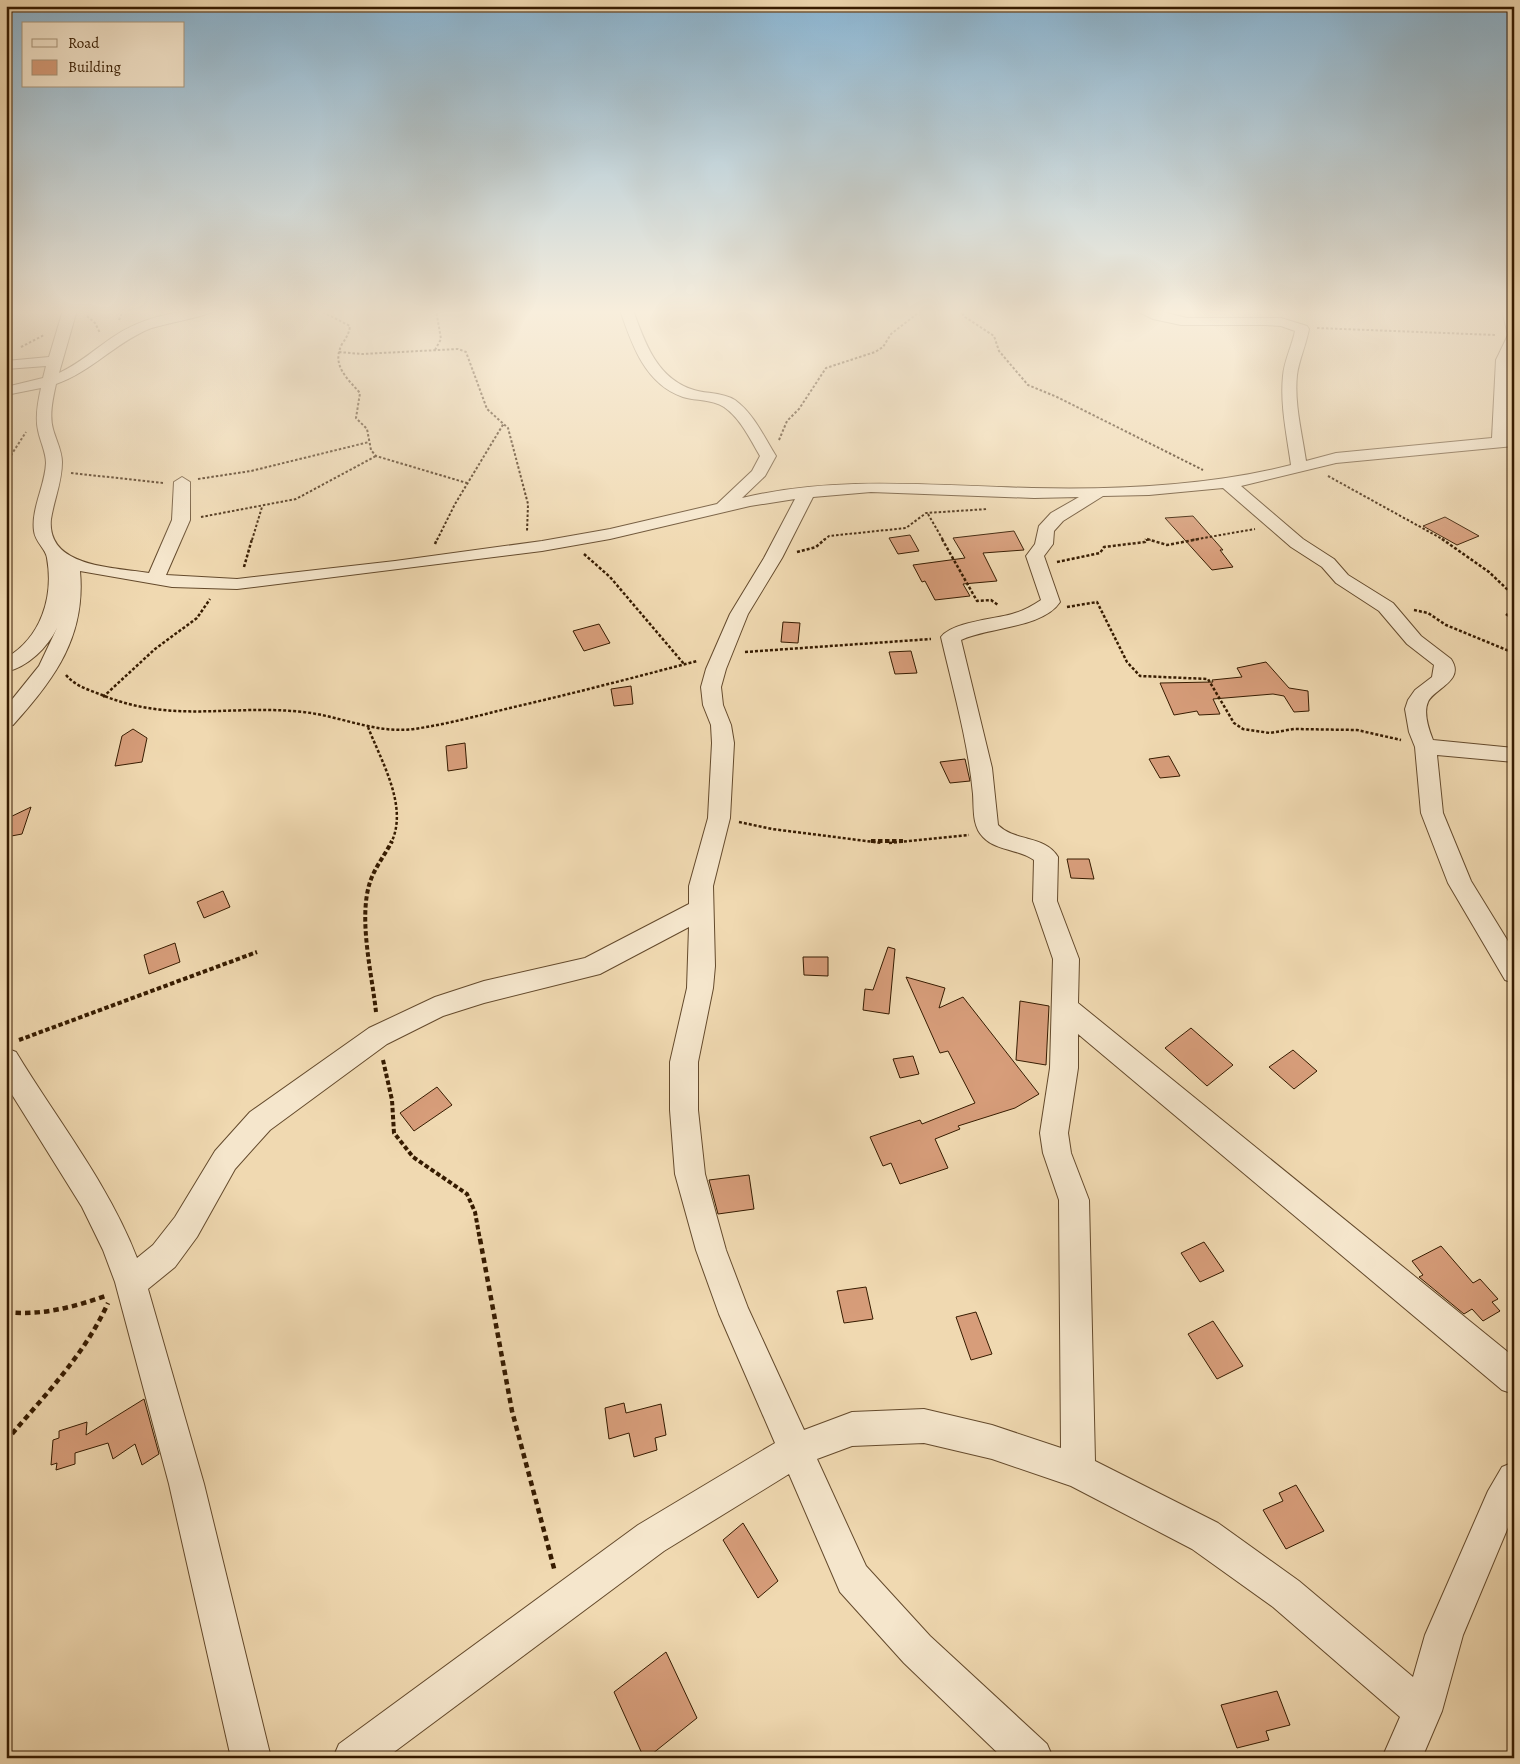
<svg xmlns="http://www.w3.org/2000/svg" width="1520" height="1764" font-family="Alegreya,serif">
<style>
.building{fill:#d79d7a;stroke:#361b00}
.lines{fill:none;stroke-linecap:round;stroke-linejoin:round}
.minor-casing{stroke:#644a2c;stroke-width:2}
.path-far3{stroke:#361b00;stroke-width:2;stroke-dasharray:2.5 2;stroke-linecap:butt}
.path-far2{stroke:#361b00;stroke-width:2.5;stroke-dasharray:3 2;stroke-linecap:butt}
.path-far1{stroke:#361b00;stroke-width:4;stroke-dasharray:4.5 2.5;stroke-linecap:butt}
.path{stroke:#361b00;stroke-width:4.5;stroke-dasharray:5.5 4;stroke-linecap:butt}
.minor{fill:#f5e6cc;fill-rule:evenodd}
</style>
<rect width="100%" height="100%" fill="#f0d9b1"/>
<filter id="stains"><feTurbulence type="fractalNoise" baseFrequency=".004" numOctaves="4"/><feColorMatrix values="0 0 0 0 .2 0 0 0 0 .09 0 0 0 0 .02 0 0 0 .5 -.17"/></filter>
<radialGradient id="worn" r=".72"><stop offset=".6" stop-color="#630" stop-opacity="0"/><stop offset="1" stop-color="#630" stop-opacity=".3"/></radialGradient>
<path class="building" d="M1193,516L1223,550H1220L1233,567L1212,570L1165,518Z
M1445,517L1479,536L1457,545L1423,526Z
M1014,531L1024,550L983,553L997,581L963,584L970,596L935,600L925,581L922,582L913,565L965,558L953,538Z
M910,535L919,551L898,554L889,538Z
M783,622L800,623L798,643L781,642Z
M599,624L610,643L584,651L573,631Z
M911,651L917,673L895,674L889,652Z
M1266,662L1289,688L1308,691L1309,711L1294,712L1284,696L1273,694L1213,699L1220,714L1199,715L1197,711L1174,715L1160,683L1213,682L1212,680L1242,677L1237,668Z
M631,686L633,704L614,706L611,689Z
M133,729L147,738L142,762L115,766L122,736Z
M465,743L467,768L448,771L446,746Z
M1169,756L1180,776L1160,778L1149,759Z
M965,759L970,781L950,783L940,762Z
M31,807L22,834L6,837V819Z
M1067,859H1089L1094,879L1071,878Z
M223,891L230,907L204,918L197,902Z
M175,943L180,962L149,974L144,955Z
M888,947L895,949L889,1014L863,1010L865,989L873,990Z
M803,957H828V976L804,975Z
M906,977L945,988L939,1008L963,997L1039,1094L1015,1108L958,1126L960,1129L935,1139L948,1168L900,1184L891,1163L883,1166L870,1137L920,1120L922,1124L975,1103L948,1051L940,1053Z
M1020,1001L1049,1006L1046,1065L1016,1060Z
M1191,1028L1233,1065L1207,1086L1165,1048Z
M1293,1050L1317,1071L1294,1089L1269,1067Z
M913,1056L919,1074L900,1078L893,1059Z
M437,1087L452,1105L414,1131L400,1113Z
M749,1175L754,1209L718,1214L709,1180Z
M1204,1242L1224,1271L1200,1282L1181,1253Z
M1441,1246L1473,1283L1480,1279L1498,1299L1492,1302L1500,1311L1483,1321L1472,1309L1464,1314L1419,1277L1423,1275L1412,1261Z
M866,1287L873,1319L844,1323L837,1291Z
M976,1312L992,1354L971,1360L956,1317Z
M1213,1321L1243,1366L1217,1379L1188,1334Z
M144,1399L159,1454L142,1465L135,1444L113,1459L108,1443L75,1453V1464L56,1470L57,1463L51,1465L53,1440L59,1438V1431L87,1422L86,1435Z
M624,1403L626,1413L661,1404L666,1435L655,1438L657,1450L634,1457L629,1433L609,1439L605,1408Z
M1296,1485L1324,1531L1286,1549L1263,1510L1283,1501L1279,1493Z
M743,1523L778,1581L758,1598L723,1540Z
M666,1652L697,1718L647,1758H644L614,1692Z
M1277,1691L1290,1725L1266,1731L1269,1740L1237,1748L1221,1705Z"/>
<g class="lines">
<defs>
<path id="minor" d="M63,310H77L59,373C79,364 95,349 113,337C144,316 179,310 215,310C210,316 162,324 149,329C115,343 91,372 56,384C53,398 49,415 53,429C56,440 62,451 62,462C62,482 54,500 51,519C46,568 115,567 149,573L172,520L174,482L182,477L190,482V520L166,575L237,579L395,561L542,541L610,529L717,504L752,471L760,456C750,439 741,419 724,407C712,399 696,401 683,397C645,384 632,345 620,310H633C645,343 657,379 694,390C707,394 722,392 735,400C754,414 764,437 776,456L765,476L742,498C838,475 935,486 1032,488C1116,490 1209,486 1291,465C1287,436 1280,405 1283,376C1284,361 1292,346 1295,331L1281,326L1265,325H1181L1153,319L1135,310H1154L1187,318H1281L1307,326L1309,329C1306,345 1299,360 1297,375C1294,403 1302,433 1306,461L1336,453L1492,438L1496,360L1508,335L1502,310H1514V352L1510,360L1508,437L1514,436V446L1336,463L1241,486L1303,539L1334,559L1348,575L1393,603L1421,636L1451,659C1466,681 1433,689 1428,702C1423,713 1429,730 1433,740L1514,748V762L1437,755L1443,813L1471,881L1514,951V983L1505,980L1448,883L1421,813L1415,747L1409,732L1405,709L1408,700L1415,690L1432,677L1434,665L1407,644L1379,611L1336,583L1322,567L1291,547L1223,488L1149,495L1103,496L1063,521L1054,531L1053,544L1044,556L1060,602C1043,628 989,627 961,640L992,768L998,825C1015,842 1045,835 1058,857L1057,901L1079,959L1078,1003L1514,1357V1394L1502,1390L1078,1034V1068L1068,1133L1071,1153L1089,1200L1095,1461L1218,1523L1299,1581L1413,1677L1425,1635L1488,1491L1502,1467L1514,1462V1513L1463,1635L1442,1711L1422,1758H1382L1400,1717L1273,1607L1192,1549L1071,1486L992,1459L924,1443L852,1446L817,1459L866,1566L930,1636L1047,1744L1053,1758H1003L904,1663L840,1592L789,1474L664,1551L386,1758H333L339,1744L638,1525L775,1443L719,1314L696,1250L675,1174L670,1110V1062L687,988L689,927L600,974L484,1003L443,1016L387,1044L270,1130L235,1169L197,1237L175,1267L148,1289L204,1484L271,1758H231L169,1484L115,1282L103,1250L82,1207L6,1085V1048L16,1052C57,1120 108,1183 137,1258L153,1245L175,1217L215,1151L250,1112L369,1028L435,997L484,981L585,958L689,904V886L708,818L712,743L711,725L703,705L701,687L706,669L730,614L764,558L795,499L750,506L610,539L542,551L237,589L172,587L80,571C86,636 55,679 13,725L6,727V707L39,666L57,628C47,648 29,666 6,672V658C41,638 54,597 47,558C46,549 35,542 34,531C31,509 45,486 46,463C46,452 40,441 38,430C35,417 38,401 41,388L6,395V387L43,378L46,366L6,369V361L49,357ZM871,492L1034,498L1079,497L1051,513L1039,526L1035,544L1026,556L1041,600C1032,606 1023,611 1012,614C995,619 952,622 941,637C953,689 968,741 973,794C974,808 972,826 983,837C996,851 1019,849 1034,860L1033,901L1053,959L1050,1068L1040,1133L1043,1153L1059,1200L1061,1448L992,1425L924,1409L852,1412L804,1430L748,1308L726,1250L705,1174L698,1110V1062L713,988L715,966L713,886L730,818L734,743L731,725L723,705L721,687L726,669L748,614L782,558L813,497Z"/>
</defs>
<use href="#minor" class="minor-casing"/>
<path class="path-far3" d="M319,310L350,326C349,334 346,338 342,344C331,365 347,378 360,393L356,418L367,429L371,450L376,456L467,483
M959,310L965,317L994,336L999,351L1028,385L1057,397L1203,470
M87,316L95,323L100,333
M119,320L123,310
M1317,328L1496,335
M21,347L44,335
M435,350L441,339L436,310
M339,352L362,354L458,349L466,352L487,409L508,428L528,504L527,532
M779,440L787,421L799,409L826,368L875,352L883,347L891,334L922,310
M6,463L26,432
M71,473L164,483
M1328,476L1444,540
M198,479L251,471L369,442
M928,514L943,540
M201,517L296,499L376,456
M252,540L262,507
M437,540L455,504L504,423
M824,540L829,536L906,528L926,513L988,509
M1146,540H1151
M1192,540L1255,529"/>
<path class="path-far2" d="M942,539L977,601L991,600L998,605
M1147,539L1167,545L1199,539
M1442,539L1489,572L1509,591
M435,544L437,539
M797,552L816,547L825,539
M584,554L610,577L684,664
M1057,562L1100,553L1104,547L1145,542L1146,539
M244,567L252,539
M1067,607L1097,602L1127,662L1140,676L1208,679L1234,723L1243,729L1270,733L1294,729L1357,730L1401,740
M1414,610L1428,613L1446,625L1514,653
M1506,614L1514,620
M745,652L931,639
M66,675C75,686 89,690 102,695C172,724 232,704 303,712C341,716 375,734 414,729C448,724 481,715 514,707C575,693 636,677 697,661
M103,697L155,649L197,618L210,599
M368,727C381,761 409,807 391,843
M739,822L772,829L882,843
M889,843L969,835"/>
<path class="path-far1" d="M871,841H903
M376,1012C372,974 358,919 370,882C375,867 385,855 392,841
M19,1040L257,952
M383,1060L392,1100L394,1133L413,1157L467,1194L475,1212L480,1240"/>
<path class="path" d="M480,1239L512,1411L555,1572
M6,1312C42,1316 74,1307 108,1295
M6,1441C43,1397 84,1356 108,1303"/>
<use href="#minor" class="minor"/>
</g>
<linearGradient id="sky" x2="0" y2="1"><stop stop-color="#8ab6d4"/><stop offset="0.56" stop-color="#f8eedc"/><stop offset="1" stop-color="#f8eedc" stop-opacity="0"/></linearGradient>
<rect width="1520" height="557" fill="url(#sky)"/>
<rect width="1520" height="1764" fill="none" stroke="#f0d9b1" stroke-width="25"/>
<rect x="8" y="8" width="1505" height="1749" fill="none" stroke="#361b00" stroke-width="2.5"/>
<rect x="12" y="12" width="1495" height="1739" fill="none" stroke="#361b00"/>
<rect x="22" y="22" width="162" height="65" fill="#f5e6cc" stroke="#a9957a"/>
<rect x="32" y="39" width="25" height="8" fill="#f5e6cc" stroke="#a9957a"/>
<text x="68" y="48" font-size="15" fill="#361b00">Road</text>
<rect x="32" y="60" width="25" height="15" fill="#d79d7a" stroke="#a9957a"/>
<text x="68" y="72" font-size="15" fill="#361b00">Building</text>
<rect width="100%" height="100%" filter="url(#stains)"/>
<rect width="100%" height="100%" fill="url(#worn)"/>
</svg>
